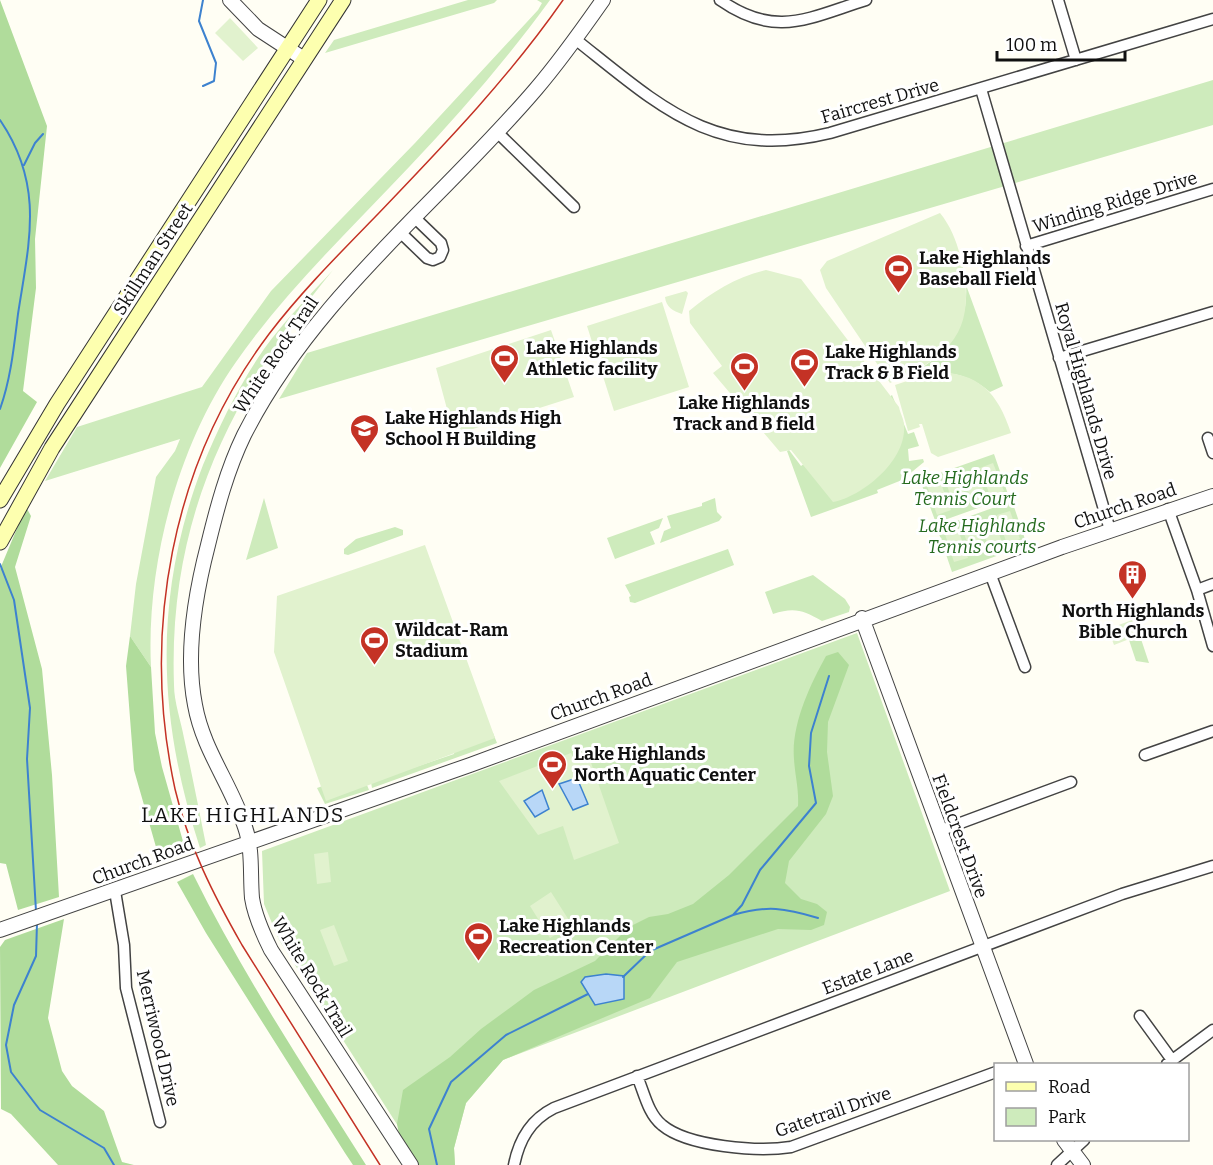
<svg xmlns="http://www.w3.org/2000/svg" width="1213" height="1165" font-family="Bitter,serif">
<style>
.green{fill:#ceebbc}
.forest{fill:#b0dc9b}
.pitch{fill:#e1f2ce}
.water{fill:#b8d7f7;stroke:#3d82cf;stroke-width:1.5}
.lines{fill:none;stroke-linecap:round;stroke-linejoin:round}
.stream{stroke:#3d82cf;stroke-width:2}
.minor-casing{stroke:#434343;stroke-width:13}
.tertiary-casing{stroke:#434343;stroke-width:16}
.secondary-casing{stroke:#323232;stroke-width:17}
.minor{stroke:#fff;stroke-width:10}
.tertiary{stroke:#fff;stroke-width:14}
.secondary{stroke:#fdffaf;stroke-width:15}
.tram{stroke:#c43225;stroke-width:1.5}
.labels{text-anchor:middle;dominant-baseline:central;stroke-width:6;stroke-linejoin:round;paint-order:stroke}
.street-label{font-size:18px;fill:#101010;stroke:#fff}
.poi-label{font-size:18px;font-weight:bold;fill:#101010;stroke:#fff;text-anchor:start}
.park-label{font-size:18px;font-style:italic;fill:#246a1e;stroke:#fff}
.quarter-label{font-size:21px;letter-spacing:1.5px;fill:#101010;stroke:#fff}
</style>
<rect width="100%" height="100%" fill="#fffef4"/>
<path class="green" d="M468,0H497L494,3L325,53L334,40Z
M537,0H550C507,59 460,113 410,166C350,230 286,290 236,362C177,446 146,566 151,667L130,636L136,584L156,477L175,451L180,439L45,481L77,427L202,387L271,291L415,143L538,10L542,3Z
M1213,80V125L279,399L307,353Z
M333,270C231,395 168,518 174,685C174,702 181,721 184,738C192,774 199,810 206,845L200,848C157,717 153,595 203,465C220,424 239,385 264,349C285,320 310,295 333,270Z
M966,285L1003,386L990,392C964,370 940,369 909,380L908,375C945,358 969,327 966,285Z
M892,395L908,434L914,432L919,446L908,449L909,461L923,459L924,462L902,480L877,490L878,493L811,517L787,451L789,450L801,466Z
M994,454L1009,497L936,523L920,480Z
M264,498L278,548L246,560Z
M715,498L717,512L722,517L719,521L660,543L664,531L671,528L667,516L702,506V503Z
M1012,501L1027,545L952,572L937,528Z
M663,518L659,528L650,532L655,544L615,559L607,538Z
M395,527L403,530V535L348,555L344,554V549L356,539Z
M728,549L734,565L635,603L630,602L629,597L631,596L625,585Z
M813,575L845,599L850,607L849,612L822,621C803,610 794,607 773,614L765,592Z
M857,633L950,891L503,1060L466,1103L454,1148L455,1165H423L279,940L264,904L262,851Z
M1140,636L1149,663L1136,661L1129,640Z
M493,733L497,743L372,788L371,782L454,754L457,735Z
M331,783L367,785L369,790L325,804L317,788Z"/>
<path class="forest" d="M0,0L47,126L35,239L36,288L23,391L37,402L0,468Z
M26,507L31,516L15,567L42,669L52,775L59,897L18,910L6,864L0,863V569Z
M130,636L151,667L155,733L162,767L186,852L160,861L134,770L126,666Z
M838,652L849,665L828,722L827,752L833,796L826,814L789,861L785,883L801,899L817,904L827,912L824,925L811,930L778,929L677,962L650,998L503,1060L466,1103L454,1148L455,1165H405L397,1124L403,1090L450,1057L481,1029L534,990L595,961L629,927L649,917L668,914L693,904L729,875L798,806C799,789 795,776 794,759C791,725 810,685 826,656Z
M193,874C243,975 306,1070 366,1165H353L345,1153L206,933L177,882Z
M64,919L48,1018L62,1071L72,1086L104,1111L122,1162L134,1165H58L11,1114L1,1109L0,947L5,940Z"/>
<path class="pitch" d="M230,18L258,48L243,61L215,33Z
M940,213C953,229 959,248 963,268C976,335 946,358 890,383L826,288L820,270L827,261Z
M766,270L801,279L899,407C900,413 904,419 904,425C907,460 863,496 833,502L791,450L780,452L713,373L722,366L690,323L689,311C712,292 736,277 766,270Z
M686,291L688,293L682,314C673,311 666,307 665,297Z
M662,302L689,387L614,411L587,326Z
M551,330L574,397L454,435L436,368Z
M934,372C979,372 998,393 1011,433L938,457L931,453L922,424H919L920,427L908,431L895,385Z
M993,463L1004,491L990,496L980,468Z
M976,469L986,497L972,502L962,474Z
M958,475L968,504L955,508L945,480Z
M940,481L951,510L937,515L927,486Z
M1010,511L1020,539L1007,544L997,515Z
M993,517L1003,545L990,550L979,521Z
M975,523L985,552L972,556L962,528Z
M958,529L968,558L954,562L945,534Z
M425,545L495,738L326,801L274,652L277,596Z
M1132,620L1137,636L1114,645L1108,629Z
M571,753L574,759L588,754L619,843L574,860L563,826L538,835L499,781Z
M328,852L331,882L317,884L314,854Z
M551,892L572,925L550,938L530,906Z
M334,925L348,961L334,966L320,930Z"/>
<path class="water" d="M577,778L588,804L573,810L559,784Z
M542,790L549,809L535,817L524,801Z
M606,974L624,976V999L595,1005L581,982L585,977Z"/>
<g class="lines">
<path class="stream" d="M203,0L199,21L216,63L214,81L203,86
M0,120C45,186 29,242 18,314C14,346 11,378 0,409
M24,165L35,143L43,134
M0,564L14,600L30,708L27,759L36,911
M733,915C767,905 785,908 818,918
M37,923L36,956L14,1005L6,1045L11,1072L40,1110L104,1148L114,1165
M623,977L650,951L733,915L742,905L760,870L816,803L809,766L811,733L829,676
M437,1165L429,1129L451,1082L506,1035L588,994"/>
<defs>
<path id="minor" d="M720,0C776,39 808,18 866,0
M1058,0L1076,60
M575,39C660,106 714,161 830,133L1213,19
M981,89L1110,530
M497,132L574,207
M400,232L427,258L433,260L440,257L443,250L441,243L414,217
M1026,246L1213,189
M1059,358L1213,312
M1208,438L1213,453
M1168,509L1197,590L1213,646
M990,573L1025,667
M1197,590L1213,584
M1145,755L1213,731
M939,831L1071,782
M115,891L124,945L126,988L160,1122
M1140,1016L1172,1060
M1167,1064L1213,1030
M637,1076C644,1092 648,1114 662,1125C688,1147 759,1152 791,1147L996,1072
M514,1165C519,1140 530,1120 554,1108L1122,894L1213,866
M1057,1165L1084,1140"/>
<path id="tertiary" d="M230,0L258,29L304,59
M862,618L1026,1064
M0,930L470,765L1062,547L1213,496
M1064,1140L1083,1165
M411,1165L271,950C263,934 255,917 252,898C250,874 253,850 245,827C231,784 203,750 195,705C185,654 195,595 208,545C217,508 227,470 244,435C314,297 438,204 536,89C560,61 582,30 603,0"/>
<path id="secondary" d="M0,500L57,404L319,0
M0,542L52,448L343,0"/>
</defs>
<use href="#minor" class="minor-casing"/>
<use href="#tertiary" class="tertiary-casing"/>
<use href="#secondary" class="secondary-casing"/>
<use href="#minor" class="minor"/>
<use href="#tertiary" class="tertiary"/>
<use href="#secondary" class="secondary"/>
<path class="tram" d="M380,1165L242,945C214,896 188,845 175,789C141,632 171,464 269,334C301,292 339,254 376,216C442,147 508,79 563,0"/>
</g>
<defs>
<symbol id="stadium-pin" viewBox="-11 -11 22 30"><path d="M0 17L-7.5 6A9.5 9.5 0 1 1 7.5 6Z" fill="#c43225" stroke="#fff"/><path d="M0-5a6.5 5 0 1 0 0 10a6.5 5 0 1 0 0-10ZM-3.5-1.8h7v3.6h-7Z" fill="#fff"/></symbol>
<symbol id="school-pin" viewBox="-11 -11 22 30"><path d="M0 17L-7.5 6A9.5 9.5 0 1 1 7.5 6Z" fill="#c43225" stroke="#fff"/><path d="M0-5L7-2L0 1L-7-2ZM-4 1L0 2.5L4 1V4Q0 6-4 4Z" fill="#fff"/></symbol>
<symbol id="building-pin" viewBox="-11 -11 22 30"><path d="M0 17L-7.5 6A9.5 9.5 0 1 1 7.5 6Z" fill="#c43225" stroke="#fff"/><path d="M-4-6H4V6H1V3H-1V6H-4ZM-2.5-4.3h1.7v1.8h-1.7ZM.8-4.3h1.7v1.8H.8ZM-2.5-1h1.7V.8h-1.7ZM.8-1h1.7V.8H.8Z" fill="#fff"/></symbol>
</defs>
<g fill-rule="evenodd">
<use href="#stadium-pin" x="882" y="252" width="33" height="45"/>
<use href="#stadium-pin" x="488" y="342" width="33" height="45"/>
<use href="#stadium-pin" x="788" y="346" width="33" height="45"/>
<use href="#stadium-pin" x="728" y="350" width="33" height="45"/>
<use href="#school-pin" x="348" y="412" width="33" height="45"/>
<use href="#building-pin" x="1116" y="558" width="33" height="45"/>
<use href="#stadium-pin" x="358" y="624" width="33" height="45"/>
<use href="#stadium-pin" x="536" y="748" width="33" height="45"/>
<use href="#stadium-pin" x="462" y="920" width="33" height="45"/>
</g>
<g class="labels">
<g class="street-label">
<text transform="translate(880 101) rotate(-16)">Faircrest Drive</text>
<text transform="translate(1115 202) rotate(-17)">Winding Ridge Drive</text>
<text transform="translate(153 259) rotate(-57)">Skillman Street</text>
<text transform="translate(276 355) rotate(-56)">White Rock Trail</text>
<text transform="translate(1086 391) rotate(74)">Royal Highlands Drive</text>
<text transform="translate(1125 506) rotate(-19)">Church Road</text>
<text transform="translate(601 697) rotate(-20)">Church Road</text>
<text transform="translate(960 836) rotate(70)">Fieldcrest Drive</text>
<text transform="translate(143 861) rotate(-20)">Church Road</text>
<text transform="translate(868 972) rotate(-21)">Estate Lane</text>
<text transform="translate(312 977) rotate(59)">White Rock Trail</text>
<text transform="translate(158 1038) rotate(77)">Merriwood Drive</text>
<text transform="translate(833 1112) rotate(-19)">Gatetrail Drive</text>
</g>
<g class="poi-label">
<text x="919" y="258">Lake Highlands<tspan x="919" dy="21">Baseball Field</tspan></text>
<text x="526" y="348">Lake Highlands<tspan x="526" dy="21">Athletic facility</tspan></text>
<text x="825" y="352">Lake Highlands<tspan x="825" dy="21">Track &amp; B Field</tspan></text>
<text x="744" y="403" text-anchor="middle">Lake Highlands<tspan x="744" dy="21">Track and B field</tspan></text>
<text x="385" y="418">Lake Highlands High<tspan x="385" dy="21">School H Building</tspan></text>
<text x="1133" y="611" text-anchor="middle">North Highlands<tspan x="1133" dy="21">Bible Church</tspan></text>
<text x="395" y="630">Wildcat-Ram<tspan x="395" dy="21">Stadium</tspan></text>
<text x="574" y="754">Lake Highlands<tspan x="574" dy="21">North Aquatic Center</tspan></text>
<text x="499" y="926">Lake Highlands<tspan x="499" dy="21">Recreation Center</tspan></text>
</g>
<g class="park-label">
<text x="965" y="478">Lake Highlands<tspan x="965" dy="21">Tennis Court</tspan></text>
<text x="982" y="526">Lake Highlands<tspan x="982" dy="21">Tennis courts</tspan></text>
</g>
<g class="quarter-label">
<text x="243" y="815">LAKE HIGHLANDS</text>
</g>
</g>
<rect x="994" y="1063" width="195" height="78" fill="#ffffff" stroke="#9f9f9f" stroke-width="1.5"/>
<rect x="1006" y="1082" width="30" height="9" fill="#fdffaf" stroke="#9f9f9f" stroke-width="1.5"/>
<text x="1048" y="1093" font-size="18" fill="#101010">Road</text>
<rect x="1006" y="1108" width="30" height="18" fill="#ceebbc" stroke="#9f9f9f" stroke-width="1.5"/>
<text x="1048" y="1123" font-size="18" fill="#101010">Park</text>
<path d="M997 51v9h128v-9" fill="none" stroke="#101010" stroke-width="3"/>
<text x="1006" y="51" font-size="18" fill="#101010" stroke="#ffffff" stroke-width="4.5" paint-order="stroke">100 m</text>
</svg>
